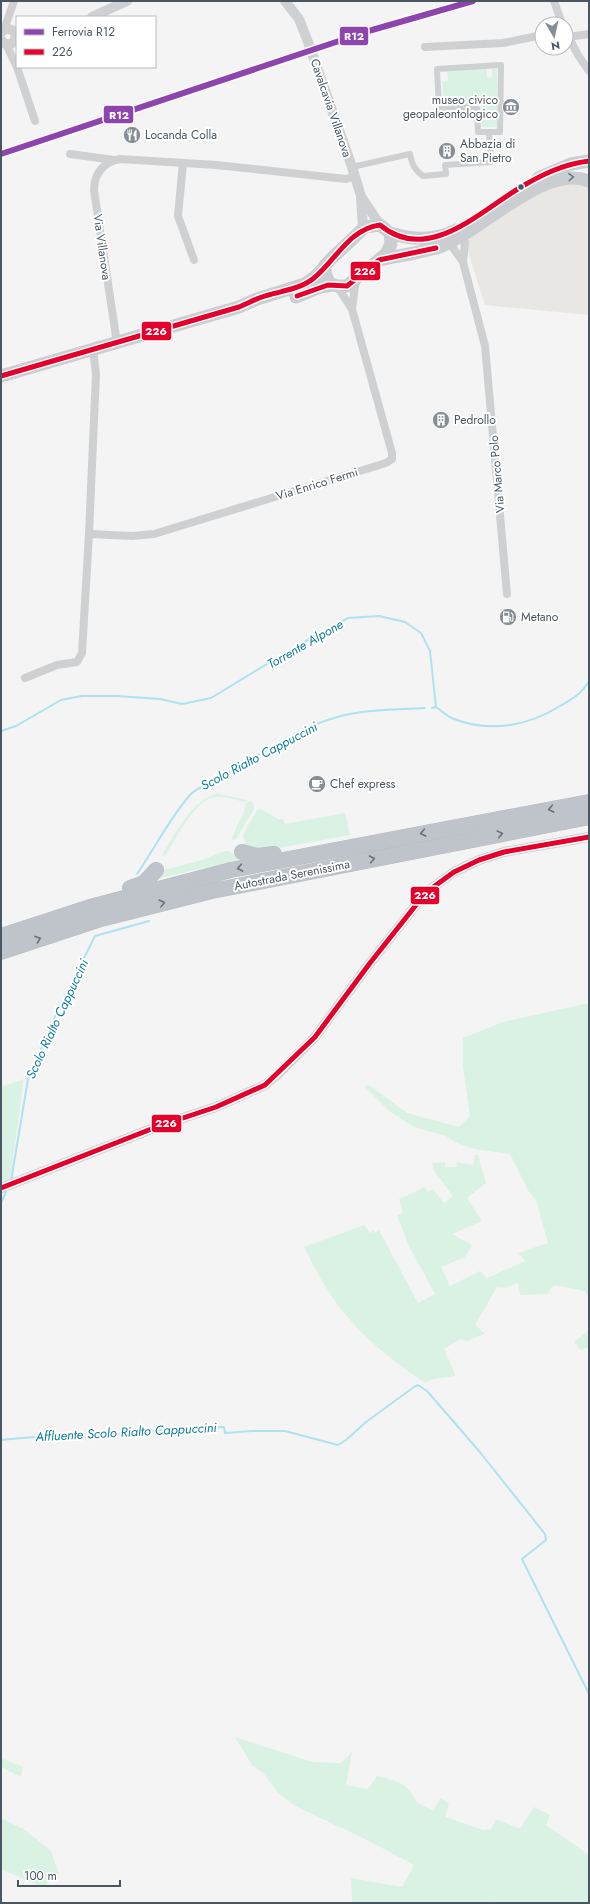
<svg xmlns="http://www.w3.org/2000/svg" width="590" height="1904" font-family="Jost,sans-serif">
<style>
.commercial{fill:#e8e7e3}
.green{fill:#d9f2e3}
.lines{fill:none;stroke-linecap:round;stroke-linejoin:round}
.stream{stroke:#aee2f0;stroke-width:2}
.motorway-casing{stroke:#b9bec3;stroke-width:16}
.pedestrian{stroke:#ced0d2;stroke-width:6}
.minor{stroke:#ced0d2;stroke-width:8}
.tertiary{stroke:#ced0d2;stroke-width:10}
.primary{stroke:#caced1;stroke-width:13}
.motorway{stroke:#bec4c9;stroke-width:15}
.bus-1-casing{stroke:#fff;stroke-width:8}
.bus-1{stroke:#e4002b;stroke-width:5}
.rail-1-casing{stroke:#fff;stroke-width:9}
.rail-1{stroke:#8e44ad;stroke-width:6}
.oneway{stroke:#707a83}
.oneway2{stroke:#67727b}
.bus-dot{fill:#4a5661;stroke:#fff;stroke-width:1.5}
.labels{text-anchor:middle;dominant-baseline:central;stroke-width:4;stroke-linejoin:round;paint-order:stroke}
.poi-label{font-size:12px;fill:#4a5661;stroke:#fff;text-anchor:start}
.street-label{font-size:12px;fill:#4a5661;stroke:#fff}
.water-label{font-size:13px;font-style:italic;fill:#0c7c9b;stroke:#fff}
.line-badge{stroke:#fff;stroke-width:1.5}
.badge-label{font-size:11px;text-anchor:middle;font-weight:bold;fill:#fff}
</style>
<rect width="100%" height="100%" fill="#f4f4f4"/>
<path class="commercial" d="M555,183L589,185V315L485,305L465,242L493,219Z"/>
<path class="green" d="M487,69V78L492,77V69H497V127H482L480,106L477,104H444L442,82L448,81L447,71Z
M218,794L248,800L244,802C234,799 221,795 211,798C194,803 174,841 165,856L162,855C175,835 193,797 218,794Z
M250,801L254,804V809L236,839L233,840L232,837L246,807L245,804Z
M261,809L278,819H283L285,824L345,813L350,835L257,852L246,846L243,835L257,810Z
M224,851H228L243,859L156,879L164,870L202,860Z
M589,1003V1296L584,1291L554,1285L547,1294L520,1295L518,1283L504,1288L497,1287L475,1325L485,1334L467,1341L460,1339L444,1349L456,1376L433,1379L425,1383C399,1365 373,1346 352,1322C332,1301 317,1273 304,1247L364,1225L370,1233L373,1230L375,1233L379,1230L418,1303L435,1294L409,1246L397,1216L403,1212L399,1199L425,1187L428,1192L433,1189L444,1203L453,1196L435,1172L432,1163L445,1162V1167H456L457,1162L473,1165L475,1155H478L486,1183L467,1198L482,1221L452,1234L472,1245L465,1257L441,1267L450,1286L480,1271L487,1278L525,1261L518,1253L548,1243L536,1200L529,1192L510,1154L474,1149L455,1142L446,1136L414,1127L389,1111L364,1086L369,1085L407,1113L459,1127L470,1116L463,1067V1038L503,1022Z
M24,1079L10,1181L1,1184V1087Z
M589,1330V1347L581,1350L574,1342Z
M235,1737L312,1762L341,1763L352,1752L346,1785L368,1789L377,1776C395,1780 410,1784 416,1802L433,1811L441,1798L449,1804L445,1817L483,1830L491,1829L496,1819L520,1829L534,1807L550,1815L546,1825L589,1855V1903H497L493,1901L490,1903H352L351,1878L402,1887L414,1865L367,1840L295,1806L278,1793L264,1774L252,1765Z
M1,1758L23,1767L21,1777L1,1767Z
M1,1818L25,1830L51,1851L59,1873L54,1879L42,1887L1,1869Z"/>
<g class="lines">
<path class="stream" d="M432,708L436,707
M1,731L16,726L61,700L82,696H117L160,699L182,704L211,698L295,647L348,618L379,616L405,622L421,633L430,651L436,707C442,711 448,717 454,719C490,733 528,726 560,706C573,698 581,695 589,681
M137,874C155,848 169,819 190,795C195,788 224,776 234,770C266,751 299,728 334,718C363,709 395,710 425,708
M11,1181L28,1079L59,1008L95,936L149,921
M1,1203L6,1192
M1,1440C26,1438 49,1434 74,1438L182,1428L224,1427L225,1433L252,1431H285L338,1445L346,1440L366,1422L414,1387L418,1385L427,1391L479,1451L545,1534L546,1540L522,1559L589,1694"/>
<defs>
<path id="motorway" d="M242,852L257,856L274,854
M130,888L144,883L156,870
M1,936L90,907L231,870L589,802
M1,952L101,919L212,891L589,817"/>
</defs>
<use href="#motorway" class="motorway-casing"/>
<path class="pedestrian" d="M352,167L410,154C412,165 415,170 423,176L446,174L445,165L491,162L489,132H500L501,65L437,69L439,108L477,107L478,132H489"/>
<path class="minor" d="M554,1L562,24
M4,30L14,1
M566,32L578,55L589,71
M568,37L589,34
M6,44L17,67L35,121
M425,47L503,43L542,35
M70,154L114,160
M183,163L178,216L194,260
M462,235L465,242L463,262
M449,242L463,262L485,346L507,594
M337,286L352,309
M117,343L94,190C94,174 103,162 120,159L216,165L346,179L355,176
M93,349L96,374L89,534L132,536L154,534L386,463L392,459V453L352,309L355,286L357,279
M25,678L57,665L77,662L82,653L89,534"/>
<path class="tertiary" d="M285,1L299,19L308,42L352,167L361,196L363,229
M92,17L127,1
M1,33C4,28 9,28 14,31L16,37C14,45 6,47 1,40
M362,198L380,225
M1,1188L159,1126L216,1107L265,1085L278,1074L315,1037L370,963L416,905L432,888L454,872L479,860L504,852L589,837"/>
<path class="primary" d="M538,178L571,164L589,161
M390,233C412,240 435,241 456,230
M379,260C400,255 422,253 442,246C483,230 545,163 589,181
M296,297L320,287L333,285
M1,376L239,307L257,299L305,284L316,276L330,260L365,227L380,225L390,233L391,244L386,254L347,286H337L329,283L325,273V265"/>
<use href="#motorway" class="motorway"/>
<defs>
<path id="bus-1" d="M297,296L328,285L347,286L379,260L436,248
M1,376L239,307C246,304 252,301 259,298C277,291 298,291 314,278C336,260 349,229 380,225C428,265 480,211 521,187C543,174 564,164 589,161
M1,1188L159,1126L216,1107L265,1085L315,1037L370,963L416,905L432,888L454,872L479,860L504,852L589,837"/>
</defs>
<use href="#bus-1" class="bus-1-casing"/>
<use href="#bus-1" class="bus-1"/>
<defs>
<path id="rail-1" d="M1,154L372,30L473,1"/>
</defs>
<use href="#rail-1" class="rail-1-casing"/>
<use href="#rail-1" class="rail-1"/>
</g>
<defs><path id="oneway-chevron" d="M-2-3.5L2.5 0L-2 3.5" fill="none" stroke-width="1.6" stroke-linecap="round" stroke-linejoin="round"/></defs>
<use class="oneway" href="#oneway-chevron" transform="translate(571 177) rotate(-3)"/>
<g class="oneway2">
<use href="#oneway-chevron" transform="translate(551 809) rotate(169)"/>
<use href="#oneway-chevron" transform="translate(423 833) rotate(169)"/>
<use href="#oneway-chevron" transform="translate(500 834) rotate(-11)"/>
<use href="#oneway-chevron" transform="translate(372 859) rotate(-11)"/>
<use href="#oneway-chevron" transform="translate(240 868) rotate(169)"/>
<use href="#oneway-chevron" transform="translate(162 903) rotate(-14)"/>
<use href="#oneway-chevron" transform="translate(38 939) rotate(-20)"/>
</g>
<defs>
<symbol id="museum-disc" viewBox="-11 -11 22 22"><circle r="9.5" fill="#868d94" stroke="#fff"/><path d="M0-6L6-3V-2H-6V-3ZM-5-1h2V3h-2ZM-1-1h2V3h-2ZM3-1h2V3H3ZM-6 4H6V6H-6Z" fill="#fff"/></symbol>
<symbol id="restaurant-disc" viewBox="-11 -11 22 22"><circle r="9.5" fill="#868d94" stroke="#fff"/><path d="M-5-6h1v4h1v-4h1v4h1v-4h1v5L-1.5 .5V6h-2V.5L-5-1ZM5-6V6H3V1.5H1.5Q1.5-4 5-6Z" fill="#fff"/></symbol>
<symbol id="building-disc" viewBox="-11 -11 22 22"><circle r="9.5" fill="#868d94" stroke="#fff"/><path d="M-4-6H4V6H1V3H-1V6H-4ZM-2.5-4.3h1.7v1.8h-1.7ZM.8-4.3h1.7v1.8H.8ZM-2.5-1h1.7V.8h-1.7ZM.8-1h1.7V.8H.8Z" fill="#fff"/></symbol>
<symbol id="fuel-disc" viewBox="-11 -11 22 22"><circle r="9.5" fill="#868d94" stroke="#fff"/><path d="M-5.5-6h7V0h2V4h1.3V-2.5L3-4.5l.8-.8L6-3V5H2.5V1h-1V6h-7ZM-4.2-4.7v3.2H.2V-4.7Z" fill="#fff"/></symbol>
<symbol id="cafe-disc" viewBox="-11 -11 22 22"><circle r="9.5" fill="#868d94" stroke="#fff"/><path d="M-5.5-4.5H6V0H3Q3 3.5 0 3.5H-2.5Q-5.5 3.5-5.5 0ZM3-3.2v2h1.7v-2ZM-6 4.5H4V6H-6Z" fill="#fff"/></symbol>
</defs>
<g fill-rule="evenodd">
<use href="#museum-disc" x="501" y="97" width="20" height="20"/>
<use href="#restaurant-disc" x="122" y="125" width="20" height="20"/>
<use href="#building-disc" x="437" y="141" width="20" height="20"/>
<use href="#building-disc" x="431" y="410" width="20" height="20"/>
<use href="#fuel-disc" x="498" y="607" width="20" height="20"/>
<use href="#cafe-disc" x="307" y="774" width="20" height="20"/>
</g>
<circle class="bus-dot" cx="521" cy="187" r="3.5"/>
<g class="labels">
<g class="poi-label">
<text x="498" y="100" text-anchor="end">museo civico<tspan x="498" dy="14">geopaleontologico</tspan></text>
<text x="145" y="135">Locanda Colla</text>
<text x="460" y="144">Abbazia di<tspan x="460" dy="14">San Pietro</tspan></text>
<text x="454" y="420">Pedrollo</text>
<text x="521" y="617">Metano</text>
<text x="330" y="784">Chef express</text>
</g>
<g class="street-label">
<text transform="translate(331 108) rotate(71)">Cavalcavia Villanova</text>
<text transform="translate(102 247) rotate(82)">Via Villanova</text>
<text transform="translate(497 474) rotate(-95)">Via Marco Polo</text>
<text transform="translate(317 484) rotate(-17)">Via Enrico Fermi</text>
<text transform="translate(292 875) rotate(-11)">Autostrada Serenissima</text>
</g>
<g class="water-label">
<text transform="translate(305 644) rotate(-30)">Torrente Alpone</text>
<text transform="translate(259 756) rotate(-28)">Scolo Rialto Cappuccini</text>
<text transform="translate(57 1019) rotate(-65)">Scolo Rialto Cappuccini</text>
<text transform="translate(126 1432) rotate(-3)">Affluente Scolo Rialto Cappuccini</text>
</g>
</g>
<g class="line-badge">
<rect x="339" y="26" width="30" height="20" rx="4" fill="#8e44ad"/>
<rect x="103" y="105" width="31" height="19" rx="4" fill="#8e44ad"/>
<rect x="350" y="261" width="31" height="20" rx="4" fill="#e4002b"/>
<rect x="141" y="321" width="31" height="20" rx="4" fill="#e4002b"/>
<rect x="410" y="886" width="30" height="19" rx="4" fill="#e4002b"/>
<rect x="151" y="1114" width="31" height="19" rx="4" fill="#e4002b"/>
</g>
<g class="badge-label">
<text x="354" y="40">R12</text>
<text x="119" y="119">R12</text>
<text x="365" y="275">226</text>
<text x="156" y="335">226</text>
<text x="425" y="899">226</text>
<text x="166" y="1127">226</text>
</g>
<rect width="590" height="1904" fill="none" stroke="#4a5661" stroke-width="4"/>
<rect x="16" y="16" width="140" height="52" fill="#ffffff" stroke="#b7bbc0"/>
<rect x="24" y="29" width="20" height="6" fill="#8e44ad" stroke="#b7bbc0"/>
<text x="52" y="36" font-size="12" fill="#4a5661">Ferrovia R12</text>
<rect x="24" y="49" width="20" height="6" fill="#e4002b" stroke="#b7bbc0"/>
<text x="52" y="56" font-size="12" fill="#4a5661">226</text>
<g transform="translate(554 36) rotate(171)"><circle r="19" fill="#ffffff" stroke="#b7bbc0"/>
<path d="M0-3L7 15L0 10L-7 15Z" fill="#868d94"/>
<text y="-6" font-size="11" font-weight="bold" text-anchor="middle" fill="#4a5661">N</text>
</g>
<path d="M18 1880v6h102v-6" fill="none" stroke="#4a5661" stroke-width="2"/>
<text x="24" y="1880" font-size="12" fill="#4a5661" stroke="#ffffff" stroke-width="3" paint-order="stroke">100 m</text>
</svg>
